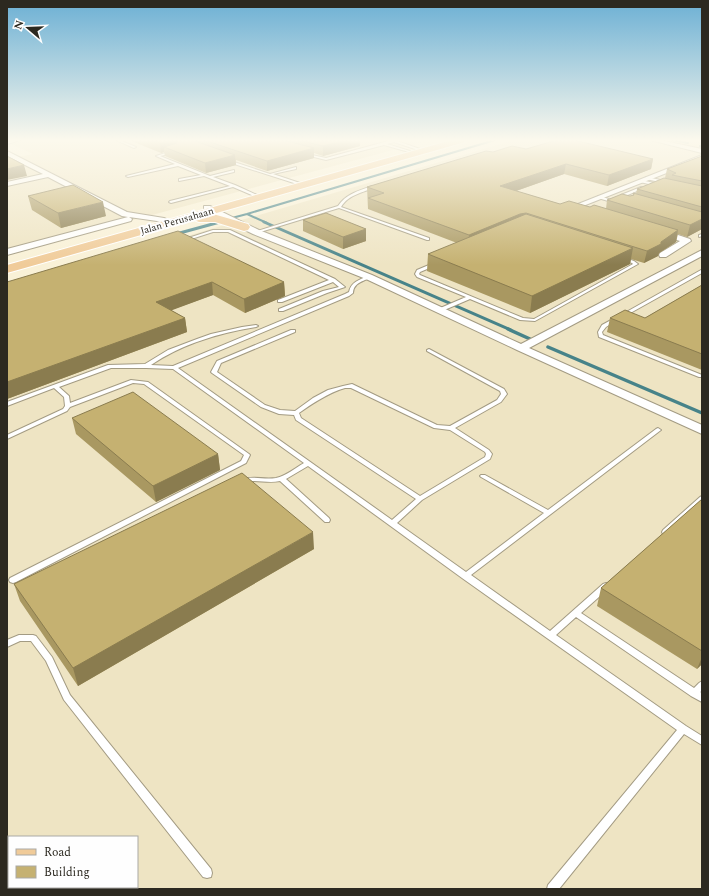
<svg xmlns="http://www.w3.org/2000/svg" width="709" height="896" font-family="Spectral,serif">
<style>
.built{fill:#eee4c3;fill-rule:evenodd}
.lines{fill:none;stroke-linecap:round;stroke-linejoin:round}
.stream-far2{stroke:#478389;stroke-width:2}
.stream-far1{stroke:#478389;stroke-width:3}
.stream{stroke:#478389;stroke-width:3.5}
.service-casing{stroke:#a39b83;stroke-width:2}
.minor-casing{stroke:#a39b83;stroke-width:2}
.primary-casing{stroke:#fff;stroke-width:2}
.service{fill:#fff;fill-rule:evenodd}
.minor{fill:#fff;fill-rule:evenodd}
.primary{fill:#f0cb99;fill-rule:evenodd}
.wall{fill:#a99861}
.shaded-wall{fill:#8a7c4f}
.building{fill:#c5b171;stroke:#8a7c4f}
.labels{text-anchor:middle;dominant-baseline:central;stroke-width:4;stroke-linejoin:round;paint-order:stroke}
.far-street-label{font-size:10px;fill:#2c2920;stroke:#fefefe}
</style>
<rect width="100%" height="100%" fill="#f9f1d7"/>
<path class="built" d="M7,140H430L7,254V159L33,154L7,142Z
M514,140H702V889H7V289ZM9,837H137V887H9Z"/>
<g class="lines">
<path class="stream-far2" d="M672,140L688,143
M700,146L702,147
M228,219L247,214
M216,223L222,221
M267,223L247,214L495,140"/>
<path class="stream-far1" d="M264,222L511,330
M176,234L220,222"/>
<path class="stream" d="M508,329L530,339
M548,347L702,413"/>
<defs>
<path id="service" d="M116,140H119L136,147L134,148Z
M392,140H400L397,141L420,149L418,150L394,142L387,144L410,151L409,152L384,145L326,160L306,155L307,154L326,158Z
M172,151L173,153L160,156L210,176L234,170V172L213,177L235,185L257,195L254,196L233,187L171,203L169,202L170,201L230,186L204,176L179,181V179L201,175L178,166L128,177L126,176L175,164L156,156Z
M228,160L270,174L296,167V169L273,174L300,183L297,184L228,162Z
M647,177L665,181L666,182L664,183L646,179V177Z
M641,180L658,184L659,185L657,186L640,182V180Z
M372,186L375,187C363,193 349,194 341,207L429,238V240H427L339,208L257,233L254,232L338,206C346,194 358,191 372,186Z
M641,187L644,188L623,197L622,198H624V200L618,198L621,195Z
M598,196H600L617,202L615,203L598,198Z
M524,226L634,261L638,264L535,321L520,320L470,299L442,311H438V309L466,297L417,277L415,274L417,270L519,227ZM524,228L632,263L633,264L534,319L523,318L420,275L419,274L420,272Z
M213,230H230L335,279L345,287L327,293L283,311H279V309L323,291L339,287L333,282L282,302H278V300L329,280L228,232H213L185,241L182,240Z
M702,234V236L699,237V235Z
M701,270H702V273L625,316H621V315Z
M368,276L371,277C363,282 354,282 353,293L349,296L178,368L392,520L416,499L296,420L294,415L279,414L261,407L212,373L211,372L217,361L291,330H295V332L221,363L217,372L265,405L280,410L295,411L313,398L328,390L343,386L352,384L437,425L450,426L497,400L501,394L500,391L427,351V350L429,349L504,389L507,394L501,402L455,428L489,450L492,454L490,459L422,500L397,523L466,572L544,513L481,477L480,476L481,475H485L548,510L656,429L658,428L661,430L471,575L550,631L603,584L606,583L609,584L610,586L609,588L581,613L694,688L699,683L702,681V691L700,692L702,693V702L691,696L576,617L556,635L686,726L702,736V745L684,734L559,889H547L548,885L677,730L462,578L308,466L286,479L329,518L330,520L329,522H325L280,481C271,483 262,481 252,481C248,481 243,483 239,482L238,481L239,480C254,475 262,480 276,478C286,476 295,468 304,463L173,369L146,368H111L59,387L69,396L70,403L131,380L148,382L249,454L250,455L246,463L16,582L13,583L10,582L9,580L10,578L241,461L244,455L144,384L133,383L70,407L67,411L7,439V435L63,409L65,406L64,397L54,388L7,406V402L108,365L145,364L168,350L197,339L211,334L242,327L256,325L258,326L256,327C219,333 182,344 151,365L173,366L345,294L349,292C351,282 359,280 368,276ZM345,388H351L434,428L450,430L485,452L486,454L485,457L420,496L301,418L299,413C313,403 328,393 345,388Z
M613,319H615L617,320L606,327L602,332L603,335L702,375V377H699L599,337L598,332L602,325Z
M702,496V502L667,534H663L662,532L663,530L700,497Z
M19,635H33L36,636L52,657L70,695L211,869L212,873L211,877L207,878L203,877L64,700L46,661L31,641H20L7,647V640Z"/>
<path id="minor" d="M7,140H20L7,144Z
M650,140H660L702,149V153Z
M7,151L127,212L164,218L168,220L164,222L129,217L132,219L131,221L7,255V249L128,217L122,216L48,177L7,186V182L43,174L7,156Z
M702,155V159L583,206L591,209V213H585L573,206Z
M204,206H210L259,230L372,275L521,344L702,250V256L529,348L702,425V434L517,350L366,279L253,234L204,210Z
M657,230H663L690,239L691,241L666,257H660L659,255L660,253L680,241L657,234Z"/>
<path id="primary" d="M452,140H467L465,142L213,214L248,224L250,227L248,230L244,231L215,222H199L194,220L7,273V265Z"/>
</defs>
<use href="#service" class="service-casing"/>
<use href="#minor" class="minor-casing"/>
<use href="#primary" class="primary-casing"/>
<use href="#service" class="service"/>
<use href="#minor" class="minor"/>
<use href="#primary" class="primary"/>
</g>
<path class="wall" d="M129,140H360V146L323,156L314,153V158L267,171L236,160V165L206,173L165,156L164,152L161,153Z
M526,149L653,159L651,169L607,186L564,174L516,191L560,204L606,209L607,200L630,196L633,195V193L636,194L637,189L665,178L667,169L702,156V229L687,237L678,234L676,242L659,253L658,256L644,263L631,259L630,264L530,313L427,271L428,254L457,243L368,209L367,187L493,152Z
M28,196L106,216L61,228L32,210Z
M303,220L366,229V241L343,249L303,231Z
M7,282H284L285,296L245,313L213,295L171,310L185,318L187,332L7,399Z
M702,285V370L607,332L610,318H645Z
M72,418L218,454L220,470L156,502L76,434Z
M702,499V664L697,669L597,606L601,588Z
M314,549L78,686L20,601L14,584Z"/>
<path class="shaded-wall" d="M171,140H177L178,148L164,147V152L161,153L160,143Z
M347,140H360V146L323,156V146Z
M314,148V158L267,171V161Z
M235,155L236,165L206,173L205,163Z
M653,159L651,169L607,186L609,175Z
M566,164L564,174L499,197L500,186Z
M24,165L27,176L7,180V169Z
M103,202L106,216L61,228L58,213Z
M526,213L524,225L468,247L469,235L520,214Z
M702,219V229L687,237L690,225Z
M366,229V241L343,249V237Z
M678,230L676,242L659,253L658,256L644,263L647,251Z
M633,248L630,264L530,313L532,296Z
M212,282L213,295L159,315L156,302Z
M284,282L285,296L245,313L244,299Z
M185,318L187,332L7,399V382Z
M218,454L220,470L156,502L153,486Z
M313,532L314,549L78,686L73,668Z
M702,657V664L697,669Z"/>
<path class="building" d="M152,140H171L160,143Z
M177,140H192L235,155L205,163L164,147L177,143L178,141Z
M204,140H283L314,148L267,161Z
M298,140H347L323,146Z
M557,140H574L653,159L609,175L566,164L500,186L560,204L569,201L590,207L594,205L678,230L661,242V244L647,251L526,213L520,214L469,235L368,198L384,193L367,187L486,151L493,152L512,146L526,149Z
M7,156L24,165L7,169Z
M702,156V181L672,175L676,173L667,169Z
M664,178L702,186V207L637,189Z
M73,185L103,202L58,213L28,196Z
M633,193L702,212V219L690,225L607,200L622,194L630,196L634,195Z
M326,213L366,229L343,237L303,220Z
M526,214L633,248L532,296L428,254Z
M178,231L284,282L244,299L212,282L156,302L185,318L7,382V282Z
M702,285V354L610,318L625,310L645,318Z
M133,392L218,454L153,486L72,418Z
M242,473L313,532L73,668L14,584Z
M702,499V651L601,588Z"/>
<linearGradient id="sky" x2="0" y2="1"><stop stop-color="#6cb0d4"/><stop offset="0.53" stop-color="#fcf9ed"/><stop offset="1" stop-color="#fcf9ed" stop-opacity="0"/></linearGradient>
<rect width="709" height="265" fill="url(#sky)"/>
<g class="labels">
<g class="far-street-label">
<text transform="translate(177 221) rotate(-16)">Jalan Perusahaan</text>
</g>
</g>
<rect width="709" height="896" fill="none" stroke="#2c2920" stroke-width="16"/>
<rect x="8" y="836" width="130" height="52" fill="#fefefe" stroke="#aaa9a5"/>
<rect x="16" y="849" width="20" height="6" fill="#f0cb99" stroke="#aaa9a5"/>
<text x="44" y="856" font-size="12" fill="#2c2920">Road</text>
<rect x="16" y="866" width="20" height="12" fill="#c5b171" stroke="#aaa9a5"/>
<text x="44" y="876" font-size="12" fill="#2c2920">Building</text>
<g transform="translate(28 28) rotate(289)" stroke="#fefefe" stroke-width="3" paint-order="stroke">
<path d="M0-3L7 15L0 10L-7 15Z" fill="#2c2920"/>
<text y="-6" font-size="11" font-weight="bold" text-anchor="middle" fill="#2c2920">N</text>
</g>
</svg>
